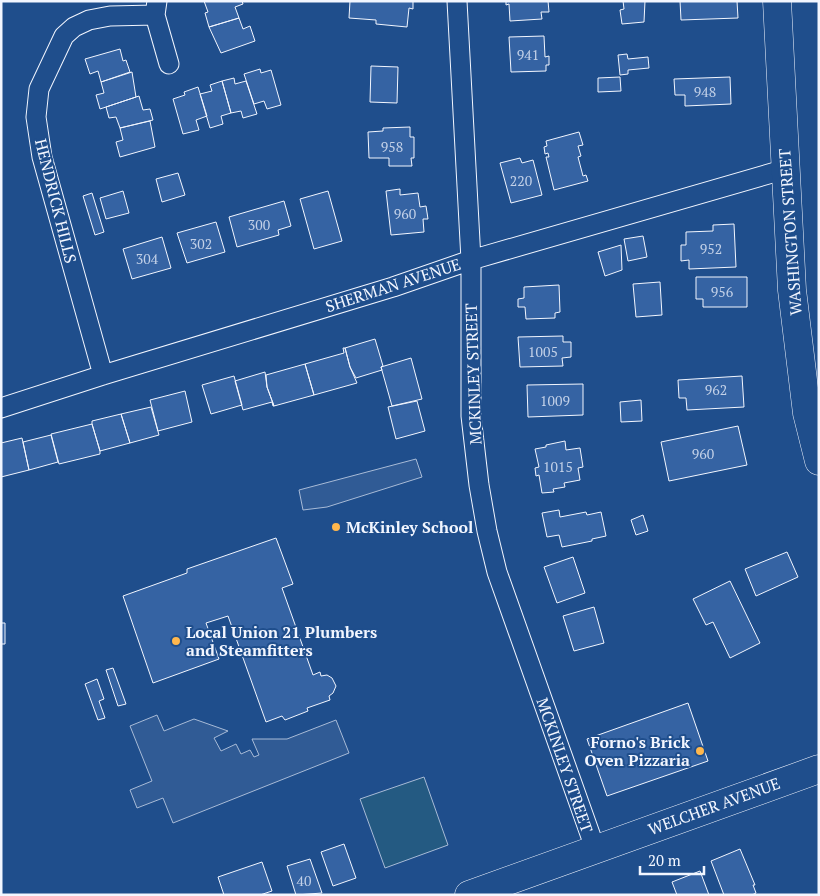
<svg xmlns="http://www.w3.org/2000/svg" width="820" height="896" font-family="'PT Serif',serif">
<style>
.green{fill:#245a82;stroke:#a8bbd7}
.parking{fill:#305b95;stroke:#a8bbd7}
.building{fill:#3563a3;stroke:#f2f6ff}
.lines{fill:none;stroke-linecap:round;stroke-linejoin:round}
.street-casing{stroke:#f2f6ff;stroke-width:21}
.secondary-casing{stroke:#f2f6ff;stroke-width:29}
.street{stroke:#1f4e8c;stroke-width:19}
.secondary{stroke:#1f4e8c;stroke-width:28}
.poi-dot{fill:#ffb74d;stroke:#1f4e8c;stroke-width:2}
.labels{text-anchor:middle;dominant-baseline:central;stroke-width:4;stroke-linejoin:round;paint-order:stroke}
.number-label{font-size:14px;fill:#c3d1e8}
.street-label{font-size:16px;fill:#f2f6ff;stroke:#1f4e8c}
.poi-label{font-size:16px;font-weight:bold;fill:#f2f6ff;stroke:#1f4e8c;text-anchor:start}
</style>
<rect width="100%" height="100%" fill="#1f4e8c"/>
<path class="green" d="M424,777L448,845L385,868L360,799Z"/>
<path class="parking" d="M416,459L422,477L327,507L303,510L299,490Z
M157,715L164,731L194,719L228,731L214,738L221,751L236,744L241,754L250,750L254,757L259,755L252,739H287L336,720L349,753L173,823L163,798L137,808L130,790L152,781L130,726Z"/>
<path class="building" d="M204,1H242L243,4L235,7L239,18L209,27L205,13L208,12Z
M350,1H413V9L409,8L407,27L376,24V20L349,18Z
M506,1H548L549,12H541L542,19L510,21L509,4L506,5Z
M623,1H645L644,22L622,24L620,10L624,9Z
M680,1H737L738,18L681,20Z
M239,18L243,29L250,26L255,41L221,53L209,27Z
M544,36L545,57L549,56V65H546V71L511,72L509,37Z
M120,49L123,61L126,60L130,72L101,82L98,71L90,74L85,59Z
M627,54L628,59L648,57L649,68L628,70V74L620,75L618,55Z
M371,66L398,67L397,103L370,102Z
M260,69L261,73L271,70L281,105L267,109L264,101L254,104L244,74Z
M132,72L136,97L100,109L96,95L104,93L101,82Z
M620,77L621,91L598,92V78Z
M730,77L731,104L685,106V95H675L674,79Z
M234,78L235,84L246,81L257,114L243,118L241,111L231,113L222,81Z
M222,81L231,113L221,116L223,124L210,128L200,94L212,91L210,85Z
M198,87L207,116L196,120L199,130L183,134L173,99L185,95L184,92Z
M139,96L143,110L150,109L153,120L120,128L116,117L109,118L106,107Z
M150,121L155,147L120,157L116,142L123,140L120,128Z
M410,127V137H414V158H411L412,166H389V158H369L368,132L383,131V128Z
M579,132L583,145L578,146L581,156L578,157L583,176L586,175L588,181L554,190L546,157H549L548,153L545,154L544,147L547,146L546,141Z
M520,158L522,163L533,160L542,195L511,203L500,163Z
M178,173L185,195L162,202L156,179Z
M400,189V195L418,193L420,207L426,206L428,219H423L424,232L391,235L386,191Z
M123,191L129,213L106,219L100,198Z
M328,191L342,241L314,249L300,199Z
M92,193L104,232L95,235L83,196Z
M284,201L291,226L278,230L279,235L237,247L229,217Z
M216,222L225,252L187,263L177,233Z
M734,224L736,267L689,269V260L681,261V245H686V232L713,231V225Z
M643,236L647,257L628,261L624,239Z
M162,237L171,268L132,279L123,249Z
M621,245L622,270L605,276L598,252Z
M696,277H747V307H703V299H696Z
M660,282L662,315L636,317L633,284Z
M559,285L560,312L555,313V318L526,319L525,307H518V299L524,298V287Z
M563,336V342H571V357L562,358L563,366L520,367L518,337Z
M375,339L383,366L381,367L382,370L356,378L350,367L345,348Z
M343,348H345L350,367L357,383L314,395L305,364L344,353Z
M411,358L422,399L392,406L381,367Z
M305,364L314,395L274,406L267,387L266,375Z
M265,372L267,387L274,406H273L272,402L243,410L235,381Z
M234,376L242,405L211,414L202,385Z
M742,376L744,407L687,410L686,398H679L678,380Z
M583,384V415L528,417L527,385Z
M185,391L192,422L158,431L150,400Z
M641,400L642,421L621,422L620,402Z
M417,401L425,431L396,439L388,407Z
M151,407L159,435L130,443L121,414Z
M121,414L130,443L100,451L92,424V421Z
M92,424L100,451V454L59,464L51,434Z
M738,426L747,465L669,481L661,442Z
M51,435L58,462L29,470L23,442Z
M22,438L29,470L1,477V443Z
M565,441L566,450L580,448L583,467L578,468L580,480L564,483L565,487L553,489L554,492L542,493L539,475L536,476L535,468L539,467L535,449L546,447V445Z
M559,510L560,517L586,512L587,515L601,512L606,536L592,539V541L562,547L559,535L547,537L542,513Z
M643,515L648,531L636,535L631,520Z
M276,538L293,584L282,588L313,675L320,672L321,676L327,675L332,678L336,686L333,693L329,696L330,700L307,708L308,711L285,720L282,716L266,722L228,616L206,623L219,659L153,683L123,596L187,573V569Z
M787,552L798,577L756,596L745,569Z
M573,557L585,593L557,603L544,567Z
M730,581L760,643L730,658L713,622L706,625L693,599Z
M594,607L604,643L574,651L563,616Z
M1,623H5V644H1Z
M113,668L126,704L118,706L106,670Z
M97,679L104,699L99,701L105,718L98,720L85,684Z
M688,703L708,761L607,796L587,739Z
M344,844L356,878L333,886L321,852Z
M740,849L755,885H753L756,893L752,895H724L711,861Z
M310,859L322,893L296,895L287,866Z
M262,862L272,891L260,895H224L218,877Z
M700,871L709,895H677L672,882Z"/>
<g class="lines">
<defs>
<path id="street" d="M157,1L155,15L169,64
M457,1L471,260V416L479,485L487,531L497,572L595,848
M103,375L42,157L36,117L39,89L64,36L74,27L89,20L110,16L155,15
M1,408L103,375L393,287L471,260L786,169"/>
<path id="secondary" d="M777,1L792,290L807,413L819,461
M469,895L819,769"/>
</defs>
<use href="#street" class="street-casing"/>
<use href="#secondary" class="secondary-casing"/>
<use href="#street" class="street"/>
<use href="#secondary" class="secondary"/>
</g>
<g class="poi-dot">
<circle cx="336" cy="527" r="5"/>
<circle cx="176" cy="641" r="5"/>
<circle cx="700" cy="751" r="5"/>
</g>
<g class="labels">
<g class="number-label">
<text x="528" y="54">941</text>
<text x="705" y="91">948</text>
<text x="392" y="146">958</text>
<text x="521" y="180">220</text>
<text x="405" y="213">960</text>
<text x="259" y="224">300</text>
<text x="201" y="243">302</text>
<text x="711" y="248">952</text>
<text x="147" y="258">304</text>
<text x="722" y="291">956</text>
<text x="543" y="351">1005</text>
<text x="716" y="389">962</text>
<text x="555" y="400">1009</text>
<text x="703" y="453">960</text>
<text x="558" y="466">1015</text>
<text x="304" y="880">40</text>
</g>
<g class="street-label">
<text transform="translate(56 201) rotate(76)">HENDRICK HILLS</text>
<text transform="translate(790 232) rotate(-94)">WASHINGTON STREET</text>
<text transform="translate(393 285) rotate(-18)">SHERMAN AVENUE</text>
<text transform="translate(473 374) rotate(-92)">MCKINLEY STREET</text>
<text transform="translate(565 765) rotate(71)">MCKINLEY STREET</text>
<text transform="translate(714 806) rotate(-20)">WELCHER AVENUE</text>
</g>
<g class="poi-label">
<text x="346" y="527">McKinley School</text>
<text x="186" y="632">Local Union 21 Plumbers<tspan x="186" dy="18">and Steamfitters</tspan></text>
<text x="690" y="742" text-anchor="end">Forno's Brick<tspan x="690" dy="18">Oven Pizzaria</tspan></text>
</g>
</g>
<rect width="820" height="896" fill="none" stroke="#f2f6ff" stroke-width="5"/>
<path d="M640 866v8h64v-8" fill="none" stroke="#f2f6ff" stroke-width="2.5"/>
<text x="648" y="866" font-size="15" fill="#f2f6ff" stroke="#1f4e8c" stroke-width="4" paint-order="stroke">20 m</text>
</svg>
